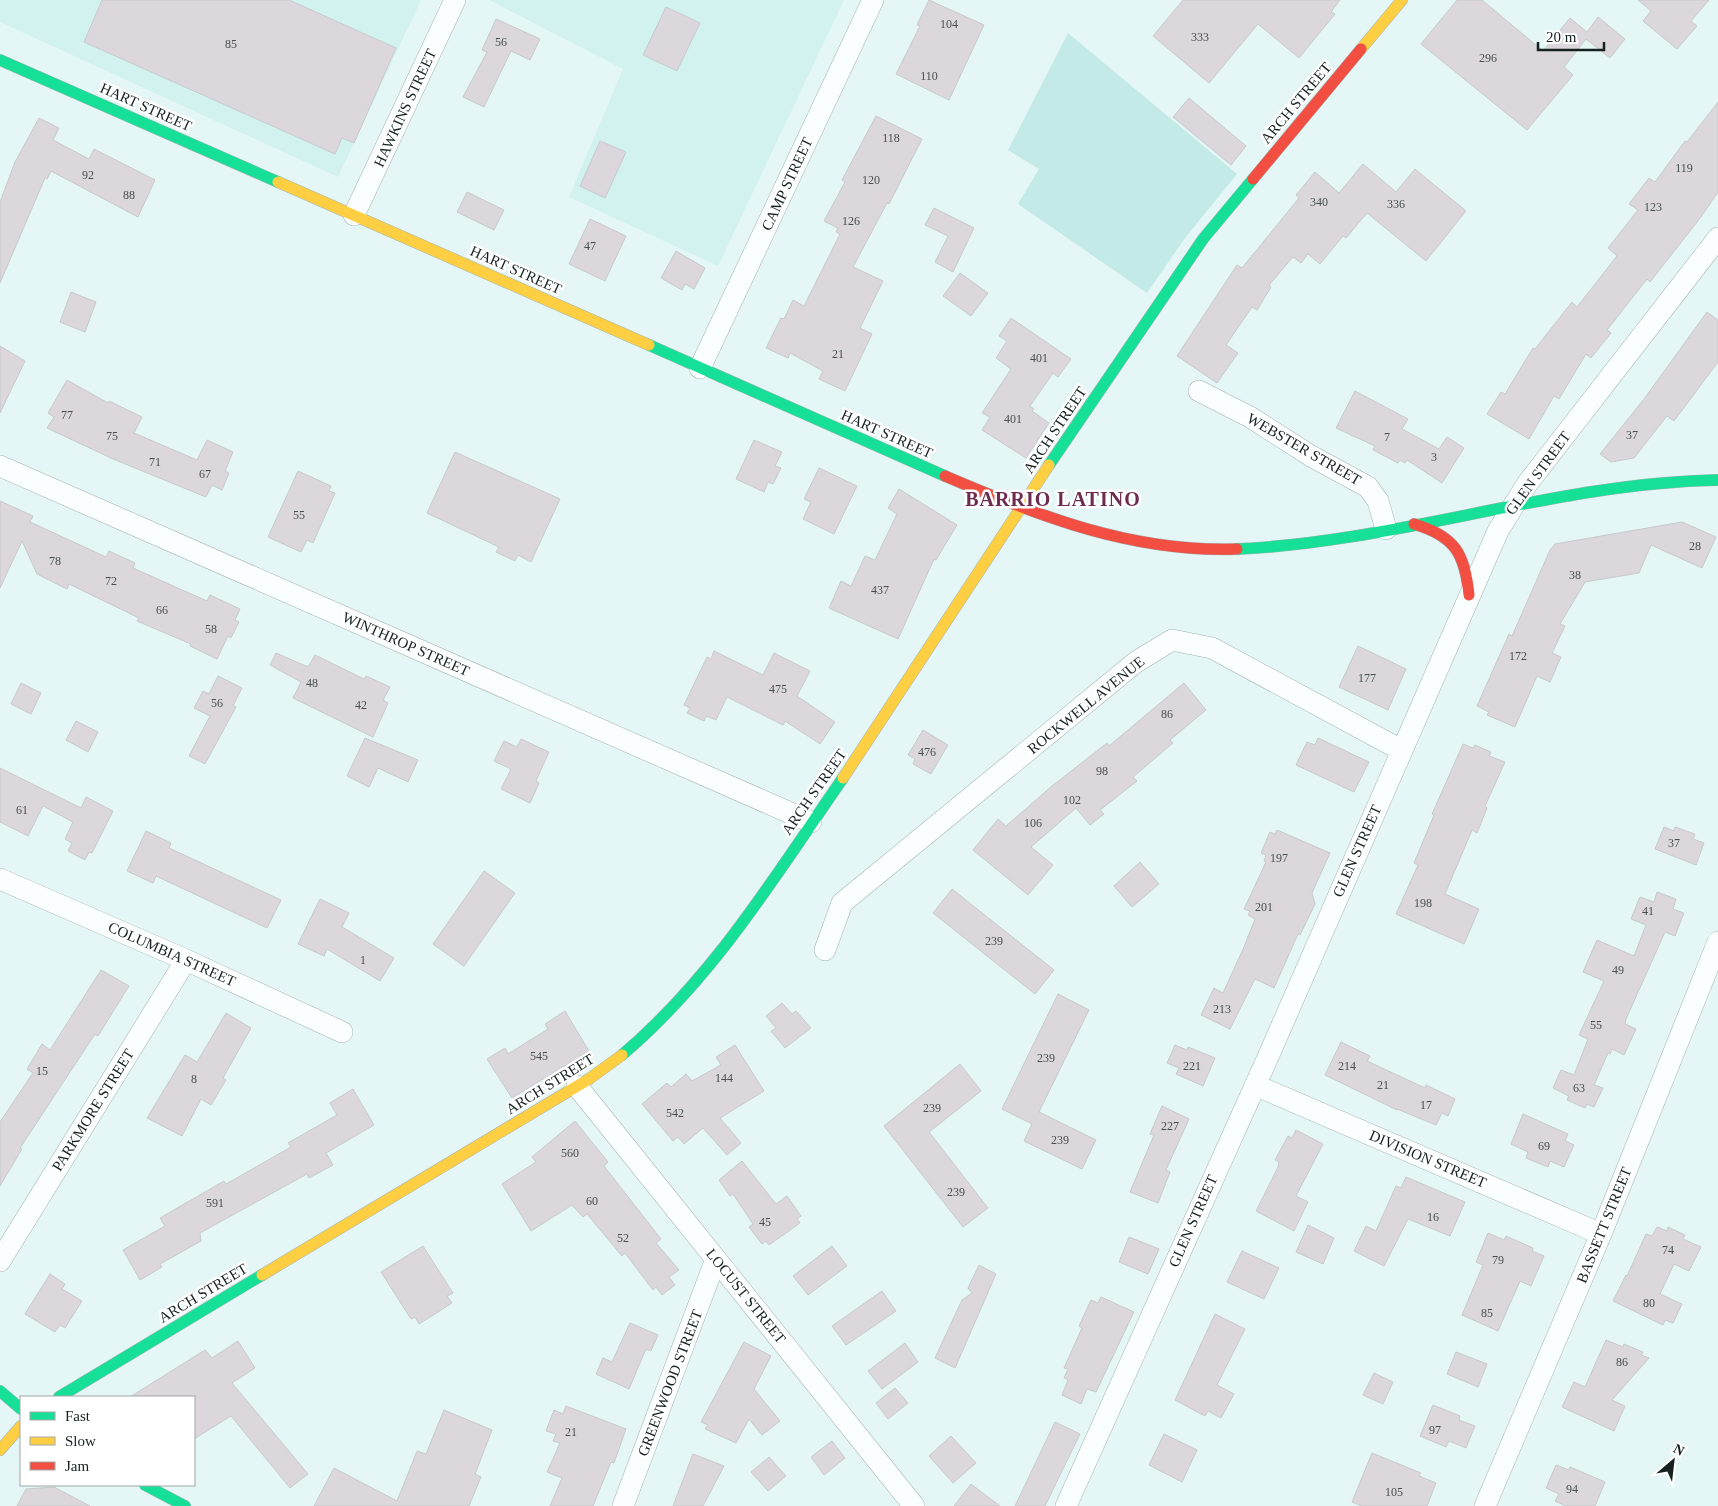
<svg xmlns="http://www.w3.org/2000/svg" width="1718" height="1506" font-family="Georgia,serif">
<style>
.built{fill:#d2f2f0}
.green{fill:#c4eae8}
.building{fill:#dcd7dd;stroke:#c7cacc}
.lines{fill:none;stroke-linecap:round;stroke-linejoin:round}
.street-casing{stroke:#a5b3b2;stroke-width:22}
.fast-casing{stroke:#a5b3b2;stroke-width:12}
.slow-casing{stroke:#a5b3b2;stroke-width:12}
.jam-casing{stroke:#a5b3b2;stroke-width:12}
.street{stroke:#fbfefe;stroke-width:21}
.fast{stroke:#16e098;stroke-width:11}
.slow{stroke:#ffcf43;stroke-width:11}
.jam{stroke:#f24e42;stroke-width:11}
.labels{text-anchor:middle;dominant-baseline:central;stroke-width:5;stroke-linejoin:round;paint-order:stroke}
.number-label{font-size:12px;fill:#474f50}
.street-label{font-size:15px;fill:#152221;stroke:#fff}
.district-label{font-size:20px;font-weight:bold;letter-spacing:1px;fill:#6d2d50;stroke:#fff}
</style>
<rect width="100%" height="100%" fill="#e4f6f5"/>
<path class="built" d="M0,0H421L338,177L0,22Z
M489,0H844L718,266L569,197L623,69Z"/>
<path class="green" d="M1068,33L1237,174L1185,238L1147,293L1018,204L1039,169L1008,150Z"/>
<path class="building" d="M102,0H289L396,48L354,143L342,138L335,154L84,42Z
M929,0L984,25L949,100L896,74L920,26L917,25Z
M1183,0H1340L1331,12L1335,14L1299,58L1258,24L1209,83L1153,36Z
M1457,0H1482L1543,51L1570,18L1587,32L1598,17L1625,39L1610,58L1586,39L1564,67L1573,75L1527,130L1421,44Z
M1638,0H1709L1691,21L1697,26L1677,49L1643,21L1651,11Z
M666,7L700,23L677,71L643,55Z
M496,19L540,39L530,60L511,51L484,107L463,97L487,52L482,50Z
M1189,98L1246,146L1231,165L1173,117Z
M1718,102V192L1701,217L1650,282L1647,279L1607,330L1611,333L1591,358L1586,354L1559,399L1554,396L1529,439L1487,414L1501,392L1505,394L1533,348L1535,349L1572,302L1577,307L1617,256L1608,248L1638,210L1629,204L1649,178L1655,182L1685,141L1687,142Z
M876,116L922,139L889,204L887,203L853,267L883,281L860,328L872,334L845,391L819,379L823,371L790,353L788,358L766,348L781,318L784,319L793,300L804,306L840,234L836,232L838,228L824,221L845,182L842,180Z
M39,118L59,128L53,140L89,159L94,149L155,180L138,217L51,171L47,179L45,178L0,283V202L15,162Z
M600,141L626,152L605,198L580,186Z
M1363,164L1396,192L1415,169L1466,211L1426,261L1367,213L1346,238L1343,236L1320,264L1308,254L1301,263L1293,257L1269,285L1271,287L1257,310L1252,307L1226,345L1238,353L1217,383L1177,356L1237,265L1242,268L1299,198L1296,195L1315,172L1339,193Z
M467,192L504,210L494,230L457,212Z
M934,208L974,228L953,272L935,262L948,236L925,225Z
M590,219L626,236L605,281L569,264Z
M676,251L705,268L694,289L685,284L682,290L661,278Z
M960,273L988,293L971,316L943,296Z
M71,292L96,302L85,332L60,322Z
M1707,312L1718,320V362L1674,421L1667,416L1634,458L1611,462L1600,454L1644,399Z
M1011,318L1071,359L1058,377L1053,373L1030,406L1034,409L1032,411L1049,423L1026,458L982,430L990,417L982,413L1011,369L996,358L1007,341L999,336Z
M0,346L25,361L0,413Z
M67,380L108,403L109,401L142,417L134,433L197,460L207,440L233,452L225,471L229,473L222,490L212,485L206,497L113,459L47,428L54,417L48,413Z
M1355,391L1408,419L1402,429L1439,449L1447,437L1464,448L1442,483L1407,460L1405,463L1400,460L1398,463L1373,450L1375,446L1336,428Z
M754,440L782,452L775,466L781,468L773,484L768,482L764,492L736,479Z
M455,452L560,499L531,562L518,555L515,561L496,552L499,547L427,513Z
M819,468L857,486L834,534L803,519L811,502L804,499Z
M298,471L331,486L329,491L335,493L313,543L307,540L301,552L268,537Z
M899,489L957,525L936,560L934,559L898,639L829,608L841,581L851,586L865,556L875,560L897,514L888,508Z
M0,501L33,516L30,522L106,557L109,551L135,563L133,568L207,601L210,595L240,609L235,620L239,622L231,638L228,636L217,659L190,646L191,644L137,621L139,618L69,584L67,589L37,574L22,541L0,588Z
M1682,522L1716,537L1702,568L1651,545L1639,573L1585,582L1560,624L1565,626L1552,653L1561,657L1550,682L1537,676L1515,727L1487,715L1489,712L1477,706L1509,634L1512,636L1550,550L1555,544Z
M1358,646L1406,669L1388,710L1339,687Z
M714,651L763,675L774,653L810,671L797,696L835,722L820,744L785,721L783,725L727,697L716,720L706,716L704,721L687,713L690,708L684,705L707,657L711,659Z
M276,653L308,667L315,655L364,679L366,676L390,687L383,700L388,703L373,737L293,698L301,682L270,665Z
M218,676L242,688L233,706L236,707L205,764L189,756L210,716L194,708L203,691L209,694Z
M21,683L41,693L31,714L11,704Z
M1184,683L1206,710L1170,740L1173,743L1133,777L1137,781L1100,810L1104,814L1090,825L1076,808L1031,847L1053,865L1028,895L973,850L998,819L1006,826L1052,786L1107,743L1109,746Z
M76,721L98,732L88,752L66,740Z
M923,730L948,745L931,774L913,764L915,759L908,755Z
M365,738L418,760L408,782L378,768L369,787L347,776Z
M1318,738L1369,762L1354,792L1296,765L1307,742L1315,745Z
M521,739L549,752L536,781L539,783L530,803L501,789L511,769L494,761L504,741L517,747Z
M1463,744L1473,748L1475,745L1491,752L1489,756L1505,762L1485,806L1487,808L1477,833L1472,830L1445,894L1479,909L1464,944L1396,914L1418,865L1414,863L1434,815L1432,814Z
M0,768L81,808L86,797L113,811L92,853L89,852L85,860L68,851L72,843L65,839L73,822L43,806L28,836L0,822Z
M1664,827L1674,831L1675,827L1695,834L1693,839L1704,843L1696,865L1655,849Z
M1277,830L1330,853L1312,893L1315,904L1300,935L1298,934L1274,988L1255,979L1230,1029L1201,1015L1214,988L1223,993L1244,947L1255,919L1248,915L1250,911L1244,909L1266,862L1264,861L1266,855L1261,853L1270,832L1275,834Z
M146,831L171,843L169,848L281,900L267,928L156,876L153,883L127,871Z
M1140,862L1159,884L1132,907L1114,886Z
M484,871L515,893L464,966L433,944Z
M952,889L1054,970L1035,994L933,913Z
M1657,892L1676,899L1673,909L1684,913L1675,936L1665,932L1626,1019L1625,1024L1636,1029L1624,1055L1612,1049L1610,1054L1608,1053L1594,1085L1603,1088L1594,1107L1587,1104L1585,1108L1567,1100L1569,1096L1553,1088L1561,1070L1574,1075L1588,1039L1579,1035L1604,981L1583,972L1597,940L1634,956L1646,925L1631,919L1640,897L1654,902Z
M320,899L349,913L342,927L394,958L380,981L327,949L324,956L298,944Z
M101,970L129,986L98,1036L95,1034L20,1148L22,1149L0,1186V1122L33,1073L27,1069L42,1044L50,1050Z
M1058,994L1089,1010L1039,1112L1096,1140L1082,1169L1024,1141L1032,1124L1002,1109Z
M782,1003L792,1014L796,1011L811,1028L785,1048L771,1031L776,1028L766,1016Z
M565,1011L589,1051L512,1098L487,1059L505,1048L508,1054L548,1029L545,1024Z
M226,1013L251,1028L223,1078L226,1080L211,1105L201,1099L182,1136L147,1118L185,1055L197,1062Z
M1341,1042L1370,1056L1367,1061L1425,1088L1426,1085L1455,1099L1448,1116L1442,1113L1436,1125L1397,1109V1110L1325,1075Z
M735,1045L764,1091L720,1118L741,1143L727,1155L703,1128L684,1144L678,1137L673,1141L642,1104L667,1083L671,1087L686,1074L692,1081L721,1065L716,1057Z
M1175,1045L1187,1050L1188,1047L1215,1058L1203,1086L1176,1074L1179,1068L1167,1063Z
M960,1064L981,1091L929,1132L988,1208L963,1227L884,1126Z
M353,1089L374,1125L326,1153L333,1165L309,1178L307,1174L200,1233L201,1241L160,1264L162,1267L140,1280L123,1250L165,1226L160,1218L224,1181L226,1184L291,1147L288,1143L337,1115L330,1103Z
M1162,1106L1189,1119L1166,1170L1170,1172L1158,1203L1130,1192L1154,1135L1150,1134Z
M1523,1114L1568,1134L1565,1141L1574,1145L1564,1167L1550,1161L1548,1167L1526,1158L1528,1152L1511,1144Z
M575,1121L608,1162L604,1166L661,1239L656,1243L679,1270L669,1277L675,1285L662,1295L656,1287L653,1290L625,1253L622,1256L587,1214L583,1217L572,1205L531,1231L502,1184L536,1162L532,1157Z
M1296,1130L1323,1144L1296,1196L1308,1202L1294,1231L1256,1211L1278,1167L1279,1162L1275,1160L1288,1136L1292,1138Z
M742,1161L776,1204L787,1196L801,1216L797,1219L800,1223L769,1245L766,1241L762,1244L749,1227L753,1224L733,1194L730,1196L719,1180Z
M1406,1177L1465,1202L1450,1236L1408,1219L1384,1266L1354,1251L1366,1226L1376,1231L1396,1186L1401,1188Z
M1308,1225L1334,1238L1323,1264L1296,1252Z
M1657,1227L1667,1231L1668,1227L1685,1235L1683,1239L1701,1247L1689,1271L1674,1264L1660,1294L1682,1304L1673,1323L1665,1320L1663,1325L1613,1301L1626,1275L1627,1276L1646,1234L1652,1236Z
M1488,1233L1504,1240L1506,1236L1533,1248L1532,1251L1544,1256L1531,1286L1520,1281L1498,1331L1462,1315L1483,1265L1476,1262Z
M1129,1237L1159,1249L1148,1274L1119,1262Z
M423,1246L453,1293L447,1296L452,1303L419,1324L415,1317L411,1319L381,1272Z
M832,1246L847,1266L808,1295L793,1276Z
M1242,1251L1279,1268L1264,1299L1227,1282Z
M979,1265L996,1274L955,1368L935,1358L962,1300L972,1293L968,1288Z
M50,1274L65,1284L62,1289L82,1301L65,1328L60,1325L55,1332L25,1314Z
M882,1291L896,1311L846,1345L832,1326Z
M1101,1297L1134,1312L1096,1392L1087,1389L1081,1404L1062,1395L1068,1380L1064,1378L1068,1369L1064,1368L1082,1328L1079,1326L1091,1300L1098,1303Z
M1215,1314L1245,1329L1217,1385L1234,1394L1221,1418L1208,1411L1205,1416L1175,1400Z
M630,1323L658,1335L651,1351L646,1349L629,1389L596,1374L603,1358L612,1362Z
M1606,1340L1623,1347L1624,1344L1643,1352L1641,1355L1649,1358L1612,1400L1625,1406L1614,1431L1562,1407L1574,1382L1585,1387Z
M238,1341L255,1368L232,1383L308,1474L290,1488L231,1416L194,1439V1397H130L205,1350L212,1358Z
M744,1342L771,1356L754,1389L780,1421L762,1435L749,1419L736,1443L705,1429L708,1425L701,1422Z
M905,1343L918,1362L882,1389L868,1371Z
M1456,1352L1487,1364L1478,1387L1447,1374Z
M1374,1373L1393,1382L1383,1404L1363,1395Z
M895,1388L908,1403L888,1419L876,1403Z
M1433,1405L1460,1416L1459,1420L1475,1426L1466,1448L1449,1441L1446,1447L1420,1436Z
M566,1406L626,1429L614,1463L611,1462L593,1506H550L562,1478L547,1472L560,1443L553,1441L556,1434L546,1431L554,1410L563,1414Z
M444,1410L492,1430L475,1474L481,1477L469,1506H314L334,1468L397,1501L417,1451L426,1454Z
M1055,1422L1080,1434L1045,1506H1015Z
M1164,1434L1197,1450L1182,1482L1149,1465Z
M951,1436L976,1463L953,1483L929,1456Z
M832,1441L845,1458L824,1475L811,1457Z
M1372,1453L1421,1473L1419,1476L1436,1483L1427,1506H1362L1352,1502Z
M693,1454L724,1466L703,1506H673Z
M769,1457L786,1476L768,1491L751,1472Z
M1556,1465L1569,1470L1570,1467L1605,1482L1595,1506H1566L1555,1501L1559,1494L1546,1488Z
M971,1484L1000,1506H954Z
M54,1487L90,1506H17L26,1489Z"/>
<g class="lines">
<defs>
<path id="street" d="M354,215L455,0
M700,368L873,0
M1199,391L1250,417L1311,456L1368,487L1378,501L1386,529
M0,466L811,822
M0,879L186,960L342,1032
M825,950L842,903L1136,662L1172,640L1212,648L1401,750
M1255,1085L1601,1234
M577,1086L914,1506
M0,1261L186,960
M623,1506L716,1259
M1066,1506L1268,1057L1498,531L1527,484L1718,238
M1485,1506L1601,1234L1718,942"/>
<path id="fast" d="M0,60L278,182
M649,345L945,476
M1049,465L1203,239L1253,179
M1237,549C1399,542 1555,483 1718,480
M622,1055C714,977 775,876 843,778
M0,1391L21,1409
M59,1397L262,1275
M145,1485L185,1506"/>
<path id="slow" d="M1361,49L1402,0
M278,182L649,345
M843,778L1049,465
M262,1275L589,1079L622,1055
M0,1450L21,1426"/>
<path id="jam" d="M1253,179L1361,49
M945,476C1038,516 1134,553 1237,549
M1414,524C1455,536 1465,554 1469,595"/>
</defs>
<use href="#street" class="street-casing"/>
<use href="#fast" class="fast-casing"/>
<use href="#slow" class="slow-casing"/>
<use href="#jam" class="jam-casing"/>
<use href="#street" class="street"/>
<use href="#fast" class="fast"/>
<use href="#slow" class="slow"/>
<use href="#jam" class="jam"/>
</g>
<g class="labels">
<g class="number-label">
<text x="949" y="24">104</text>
<text x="1200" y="37">333</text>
<text x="501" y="42">56</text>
<text x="231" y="44">85</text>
<text x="1488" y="58">296</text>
<text x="929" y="76">110</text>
<text x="891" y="138">118</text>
<text x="1684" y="168">119</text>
<text x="88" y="175">92</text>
<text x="871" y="180">120</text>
<text x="129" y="195">88</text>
<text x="1319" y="202">340</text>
<text x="1396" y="204">336</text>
<text x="1653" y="207">123</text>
<text x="851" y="221">126</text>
<text x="590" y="246">47</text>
<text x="838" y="354">21</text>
<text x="1039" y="358">401</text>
<text x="67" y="415">77</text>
<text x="1013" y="419">401</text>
<text x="1632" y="435">37</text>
<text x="112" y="436">75</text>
<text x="1387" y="437">7</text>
<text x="1434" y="457">3</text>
<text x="155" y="462">71</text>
<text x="205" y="474">67</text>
<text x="299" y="515">55</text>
<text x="1695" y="546">28</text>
<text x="55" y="561">78</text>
<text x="1575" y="575">38</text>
<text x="111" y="581">72</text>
<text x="880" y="590">437</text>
<text x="162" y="610">66</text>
<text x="211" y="629">58</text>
<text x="1518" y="656">172</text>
<text x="1367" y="678">177</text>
<text x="312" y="683">48</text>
<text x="778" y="689">475</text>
<text x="217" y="703">56</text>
<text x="361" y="705">42</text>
<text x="1167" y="714">86</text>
<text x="927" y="752">476</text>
<text x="1102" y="771">98</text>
<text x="1072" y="800">102</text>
<text x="22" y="810">61</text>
<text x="1033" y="823">106</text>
<text x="1674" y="843">37</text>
<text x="1279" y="858">197</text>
<text x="1423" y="903">198</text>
<text x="1264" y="907">201</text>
<text x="1648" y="911">41</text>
<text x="994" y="941">239</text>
<text x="363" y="960">1</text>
<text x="1618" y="970">49</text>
<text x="1222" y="1009">213</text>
<text x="1596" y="1025">55</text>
<text x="539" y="1056">545</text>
<text x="1046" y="1058">239</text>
<text x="1192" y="1066">221</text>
<text x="1347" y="1066">214</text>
<text x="42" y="1071">15</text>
<text x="724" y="1078">144</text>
<text x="194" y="1079">8</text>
<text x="1383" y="1085">21</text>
<text x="1579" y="1088">63</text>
<text x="1426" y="1105">17</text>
<text x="932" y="1108">239</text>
<text x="675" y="1113">542</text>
<text x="1170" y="1126">227</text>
<text x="1060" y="1140">239</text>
<text x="1544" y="1146">69</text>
<text x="570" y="1153">560</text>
<text x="956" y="1192">239</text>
<text x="592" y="1201">60</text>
<text x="215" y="1203">591</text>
<text x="1433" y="1217">16</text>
<text x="765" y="1222">45</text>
<text x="623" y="1238">52</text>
<text x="1668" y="1250">74</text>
<text x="1498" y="1260">79</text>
<text x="1649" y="1303">80</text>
<text x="1487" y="1313">85</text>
<text x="1622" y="1362">86</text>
<text x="1435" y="1430">97</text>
<text x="571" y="1432">21</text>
<text x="1572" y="1489">94</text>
<text x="1394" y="1492">105</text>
</g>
<g class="street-label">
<text transform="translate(1296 103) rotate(-50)">ARCH STREET</text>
<text transform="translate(146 107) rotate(24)">HART STREET</text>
<text transform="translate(405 108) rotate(-65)">HAWKINS STREET</text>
<text transform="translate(787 184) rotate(-65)">CAMP STREET</text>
<text transform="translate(516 270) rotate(24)">HART STREET</text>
<text transform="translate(1055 430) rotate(-56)">ARCH STREET</text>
<text transform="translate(887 434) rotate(24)">HART STREET</text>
<text transform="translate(1304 449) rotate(30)">WEBSTER STREET</text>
<text transform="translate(1538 473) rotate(-54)">GLEN STREET</text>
<text transform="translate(406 644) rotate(24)">WINTHROP STREET</text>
<text transform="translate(1086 705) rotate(-39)">ROCKWELL AVENUE</text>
<text transform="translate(814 792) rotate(-55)">ARCH STREET</text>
<text transform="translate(1357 851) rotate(-66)">GLEN STREET</text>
<text transform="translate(172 954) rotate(24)">COLUMBIA STREET</text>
<text transform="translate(550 1084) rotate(-32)">ARCH STREET</text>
<text transform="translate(93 1110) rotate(-58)">PARKMORE STREET</text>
<text transform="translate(1428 1159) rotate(23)">DIVISION STREET</text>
<text transform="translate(1193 1221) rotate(-66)">GLEN STREET</text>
<text transform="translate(1604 1225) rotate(-68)">BASSETT STREET</text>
<text transform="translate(203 1293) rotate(-31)">ARCH STREET</text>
<text transform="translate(746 1296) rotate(51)">LOCUST STREET</text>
<text transform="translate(670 1383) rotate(-69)">GREENWOOD STREET</text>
</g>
<g class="district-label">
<text x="1053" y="499">BARRIO LATINO</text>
</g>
</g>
<rect x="20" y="1396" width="175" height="90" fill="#ffffff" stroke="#a1a7a6"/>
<rect x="30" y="1412" width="25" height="8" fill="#16e098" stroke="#a1a7a6"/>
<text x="65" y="1421" font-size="15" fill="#152221">Fast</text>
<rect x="30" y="1437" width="25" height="8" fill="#ffcf43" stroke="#a1a7a6"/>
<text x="65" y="1446" font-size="15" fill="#152221">Slow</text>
<rect x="30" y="1462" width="25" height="8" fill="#f24e42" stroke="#a1a7a6"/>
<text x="65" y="1471" font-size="15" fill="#152221">Jam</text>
<g transform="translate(1673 1461) rotate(28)" stroke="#ffffff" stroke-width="4" paint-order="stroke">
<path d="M0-4L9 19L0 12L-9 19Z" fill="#152221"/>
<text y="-8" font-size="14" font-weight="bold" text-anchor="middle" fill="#152221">N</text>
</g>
<path d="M1538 42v8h66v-8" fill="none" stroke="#152221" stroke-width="2.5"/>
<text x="1546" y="42" font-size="15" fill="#152221" stroke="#ffffff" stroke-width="4" paint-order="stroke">20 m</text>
</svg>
